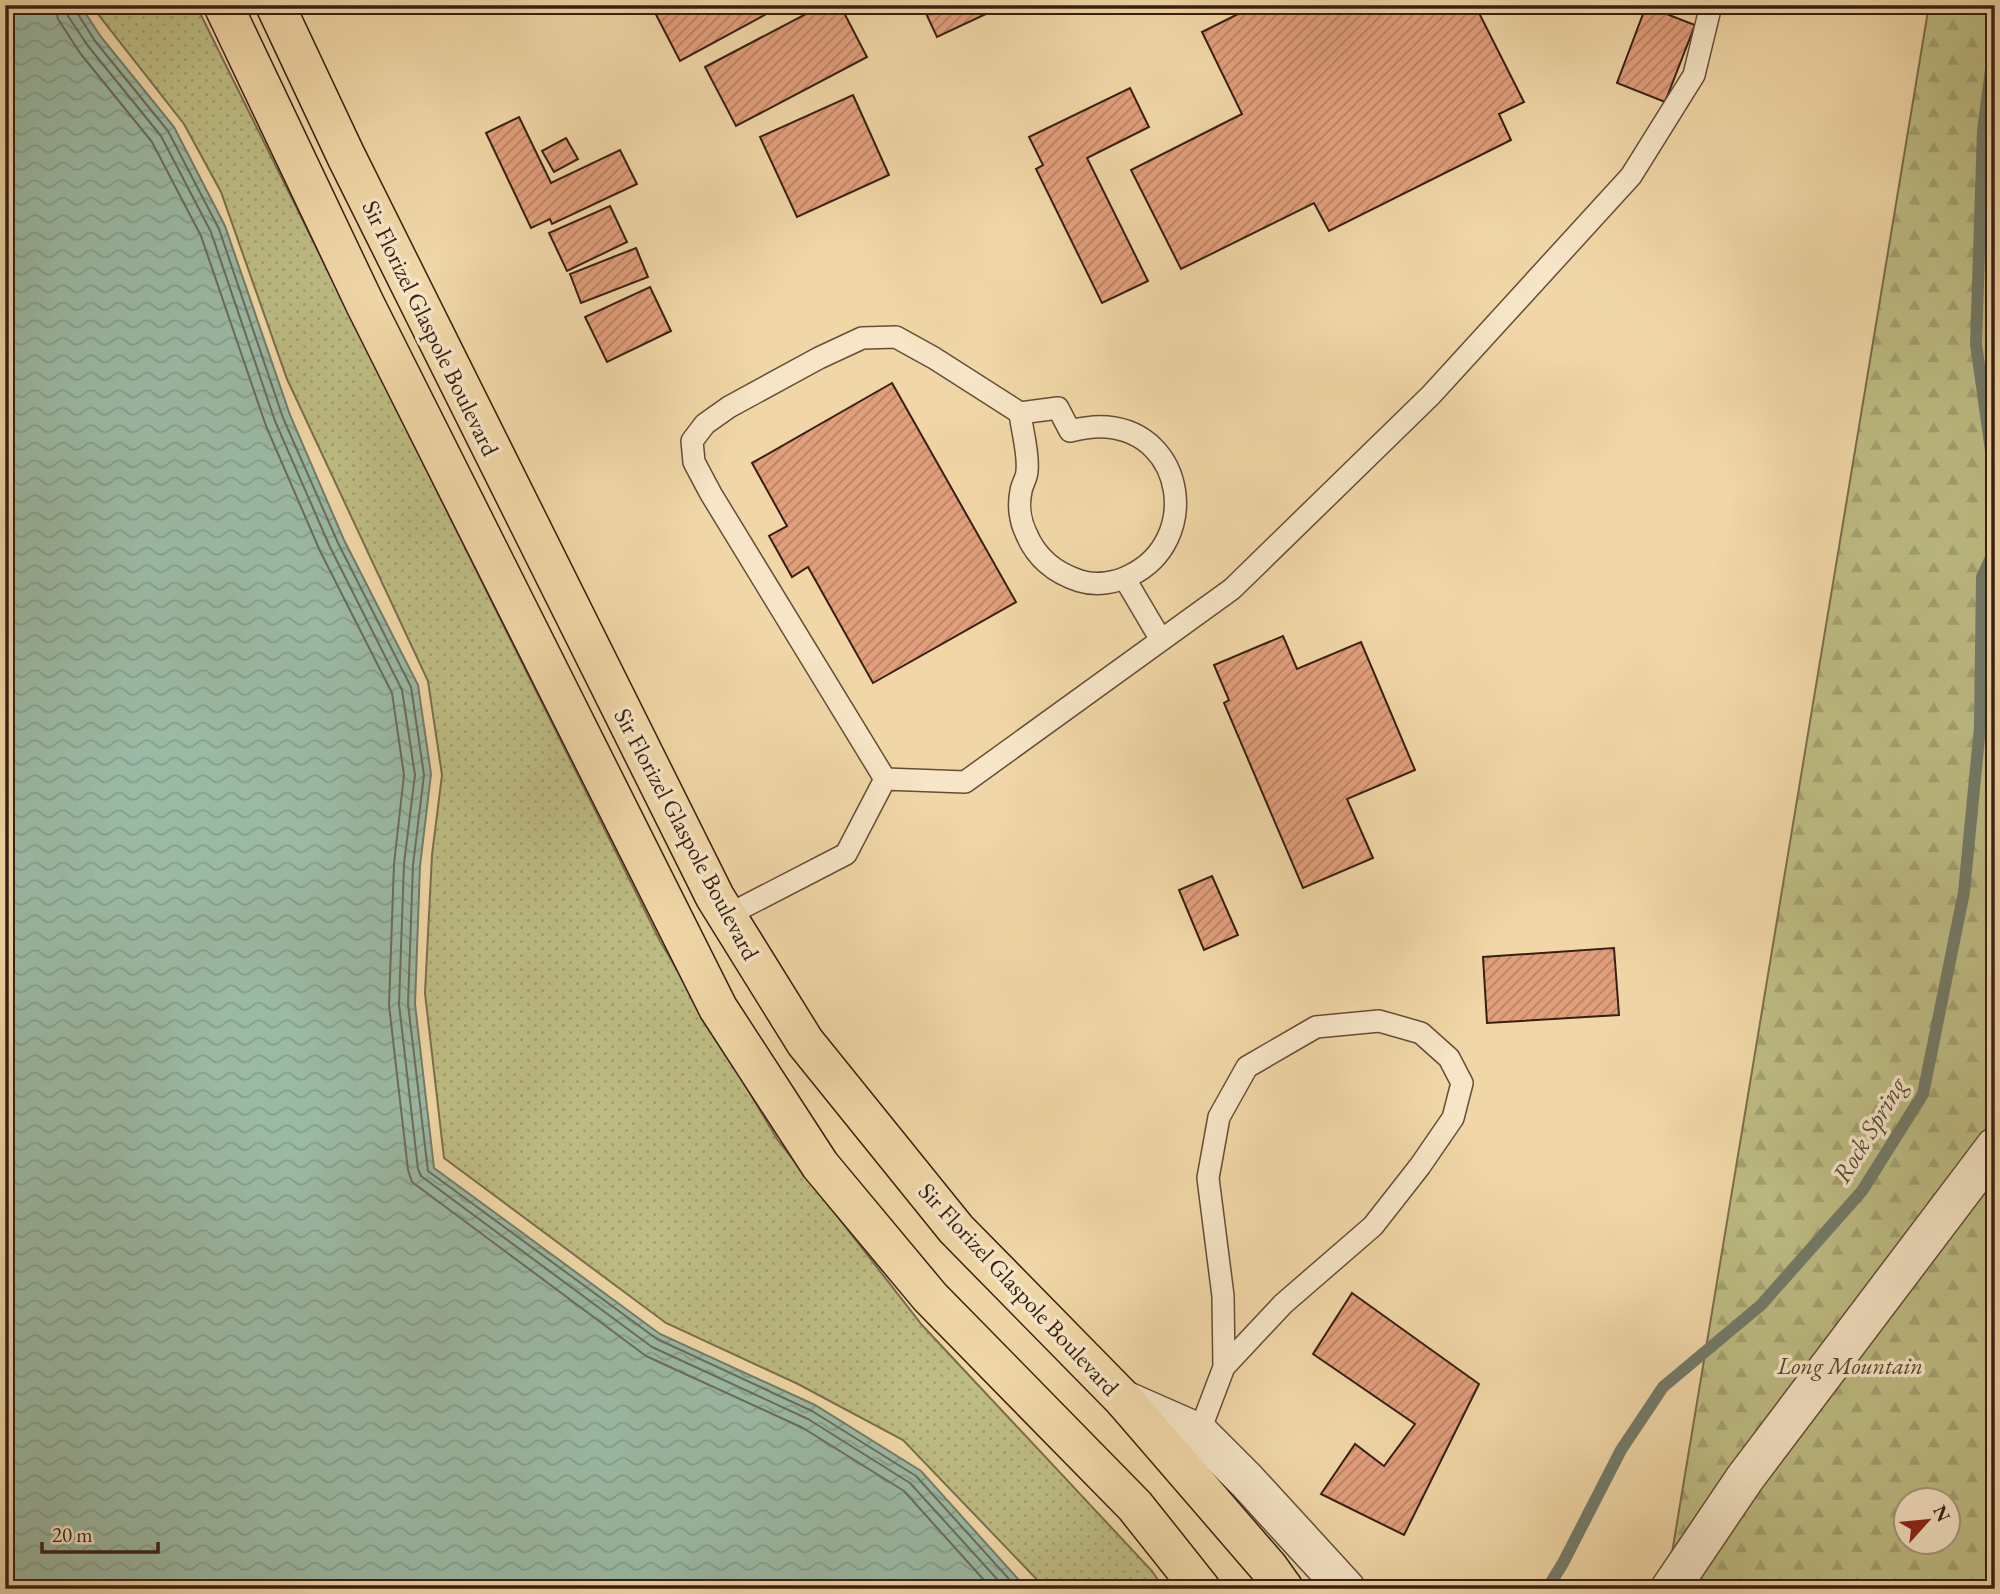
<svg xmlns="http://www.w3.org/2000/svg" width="2000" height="1594" font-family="'EB Garamond',serif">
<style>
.grass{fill:url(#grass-dots);stroke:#7b6e4b;stroke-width:2}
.forest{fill:url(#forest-firs);stroke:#7b6e4b;stroke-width:2;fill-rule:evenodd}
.water{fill:url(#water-waves);stroke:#737c6a;stroke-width:2}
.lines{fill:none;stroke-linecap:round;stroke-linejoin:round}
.shore{stroke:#6a6c5c;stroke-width:2}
.stream{stroke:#737c6a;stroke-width:12}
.building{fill:url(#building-hatch);stroke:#381f12;stroke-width:2}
.lane-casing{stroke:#664d37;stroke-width:24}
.street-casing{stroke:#664d37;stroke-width:41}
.highway-casing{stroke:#381f12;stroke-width:41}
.lane{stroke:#f6e5c6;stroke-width:21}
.street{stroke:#f6e5c6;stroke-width:38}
.highway{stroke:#f1d7a7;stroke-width:38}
.labels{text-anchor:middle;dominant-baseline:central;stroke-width:7;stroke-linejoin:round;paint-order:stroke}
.street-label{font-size:24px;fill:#381f12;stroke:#f6e5c6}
.park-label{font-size:24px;font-style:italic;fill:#5a462e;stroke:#f6e5c6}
.water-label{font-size:26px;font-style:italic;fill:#564e3e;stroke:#f6e5c6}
</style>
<defs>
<pattern id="grass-dots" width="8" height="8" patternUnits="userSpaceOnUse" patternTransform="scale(1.75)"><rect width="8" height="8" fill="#bebd84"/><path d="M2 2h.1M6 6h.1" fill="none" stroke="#a4a271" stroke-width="1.8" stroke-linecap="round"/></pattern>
<pattern id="forest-firs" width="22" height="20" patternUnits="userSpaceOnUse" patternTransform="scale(1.75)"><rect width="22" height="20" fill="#bebd84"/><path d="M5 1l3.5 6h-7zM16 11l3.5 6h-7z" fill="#a4a271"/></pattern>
<pattern id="water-waves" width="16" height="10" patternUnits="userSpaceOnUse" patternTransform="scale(1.75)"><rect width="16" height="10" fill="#9bbaa5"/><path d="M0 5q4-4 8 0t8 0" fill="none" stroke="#869f8d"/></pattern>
<pattern id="building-hatch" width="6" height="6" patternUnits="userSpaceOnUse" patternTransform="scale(1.75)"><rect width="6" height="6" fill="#e29f7c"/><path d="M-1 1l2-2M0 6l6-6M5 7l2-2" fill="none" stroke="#b88164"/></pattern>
</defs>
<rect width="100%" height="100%" fill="#f1d7a7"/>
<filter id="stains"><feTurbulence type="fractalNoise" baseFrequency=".00286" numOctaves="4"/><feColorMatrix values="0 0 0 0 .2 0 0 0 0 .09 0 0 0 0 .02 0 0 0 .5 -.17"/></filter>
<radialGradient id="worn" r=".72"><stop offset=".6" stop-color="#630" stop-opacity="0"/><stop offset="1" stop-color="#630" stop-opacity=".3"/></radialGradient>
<path class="grass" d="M101,5H196L660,941L777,1139L922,1325L1152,1571L1164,1589H1046L903,1440L798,1384L666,1323L444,1158L425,993L432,855L442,775L428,681L287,379L221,192L184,124L94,9Z"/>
<path class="forest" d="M1929,5H1995V1589H1666ZM1906,1500H1948V1542H1906Z"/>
<path class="water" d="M5,5H80L101,37L174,127L225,226L290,415L344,540L418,685L431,774L420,866L415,1004L434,1168L660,1334L815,1405L921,1471L1027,1589H5Z"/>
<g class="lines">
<path class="shore" d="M55,5L58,19L80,53L152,142L201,236L266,426L320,551L392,693L404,775L394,864L389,1005L408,1170L412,1182L646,1356L803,1428L904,1491L992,1589
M66,5L68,16L88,46L161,136L211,232L275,421L330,547L402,690L415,775L404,864L399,1004L418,1169L421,1176L652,1347L808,1419L910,1483L1006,1589
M75,5L76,11L95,41L168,131L219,229L283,418L338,543L411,687L424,775L413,865L408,1004L428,1171L657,1339L812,1411L916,1476L1018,1589"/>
<path class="stream" d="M1994,5L1995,10
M1995,38L1983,131L1976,344L1995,479
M1547,1589L1563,1563L1621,1450L1663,1387L1761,1305L1862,1191L1923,1094L1964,892L1980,727L1982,577L1995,549"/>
</g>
<path class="building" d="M651,5H783L680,61Z
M823,5H840L867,57L736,126L705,67Z
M922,5H1005L937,37Z
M1256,5H1450L1452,11L1464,5H1475L1524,102L1499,114L1511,140L1329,231L1314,203L1181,269L1131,170L1242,114L1202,32Z
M1646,6L1695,25L1665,102L1617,83Z
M1130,88L1149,127L1087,158L1148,281L1102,303L1036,169L1043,165L1029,137Z
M853,95L889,175L797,217L760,137Z
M519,117L551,183L620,150L637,184L552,224L550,219L531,228L486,133Z
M566,138L578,159L554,172L542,151Z
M610,206L627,242L567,271L549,233Z
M636,248L648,277L581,303L570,274Z
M650,287L671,331L607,362L585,317Z
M892,383L1016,602L873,683L808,567L792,577L769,536L787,526L752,463Z
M1283,636L1297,669L1361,642L1415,770L1347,799L1373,858L1303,888L1224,703L1229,700L1214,665Z
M1212,876L1238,935L1204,950L1179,890Z
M1614,948L1619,1015L1487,1023L1483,957Z
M1352,1293L1479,1384L1404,1535L1321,1494L1355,1444L1384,1466L1415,1424L1313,1354Z"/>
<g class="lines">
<defs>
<path id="lane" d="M1125,579L1161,640
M885,779L711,494L694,462L692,441L705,424L729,407L819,358L862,338L896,337L934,358L1020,413L1058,408L1070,431C1082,428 1094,426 1107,427C1186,434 1200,541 1131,575C1116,583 1096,586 1080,581C1055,573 1036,558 1026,533C1020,521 1018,505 1021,491C1022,484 1027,478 1027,471C1029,453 1022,431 1020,413
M726,916L846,854L885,779L965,782L1232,589L1431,395L1631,176L1694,75L1711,5
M1199,1433L1224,1367L1223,1296L1208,1178L1219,1117L1247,1067L1316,1027L1379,1021L1421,1033L1449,1058L1462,1083L1453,1118L1420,1166L1373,1226L1283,1304L1224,1367"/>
<path id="street" d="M1124,1400L1199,1433L1247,1481L1346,1589
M1670,1589L1745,1478L1995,1147"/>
<path id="highway" d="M223,5L365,304L718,1008L820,1165L930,1297L1135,1506L1201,1589
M275,5L346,156L715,897L805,1042L956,1229L1124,1400L1269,1568L1284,1589"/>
</defs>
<use href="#lane" class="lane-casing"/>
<use href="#street" class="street-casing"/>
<use href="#highway" class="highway-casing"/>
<use href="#lane" class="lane"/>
<use href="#street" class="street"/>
<use href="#highway" class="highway"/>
</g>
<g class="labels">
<g class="street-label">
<text transform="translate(431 328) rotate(64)">Sir Florizel Glaspole Boulevard</text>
<text transform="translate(687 834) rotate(62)">Sir Florizel Glaspole Boulevard</text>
<text transform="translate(1019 1289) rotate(47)">Sir Florizel Glaspole Boulevard</text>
</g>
<g class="park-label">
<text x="1850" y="1365">Long Mountain</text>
</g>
<g class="water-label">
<text transform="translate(1869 1130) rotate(-59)">Rock Spring</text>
</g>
</g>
<rect width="2000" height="1594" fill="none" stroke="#f1d7a7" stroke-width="28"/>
<rect x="7" y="7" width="1986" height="1580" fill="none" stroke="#381f12" stroke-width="3.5"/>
<rect x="14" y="14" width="1972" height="1566" fill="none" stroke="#381f12" stroke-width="2"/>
<g transform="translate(1927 1521) rotate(63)"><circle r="33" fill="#f6e5c6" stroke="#aa967e" stroke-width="2"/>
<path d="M0-5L12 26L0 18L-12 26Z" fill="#8f2418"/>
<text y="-10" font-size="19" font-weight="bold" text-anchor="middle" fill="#381f12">N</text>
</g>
<path d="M42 1542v10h116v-10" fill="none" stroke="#381f12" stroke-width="3.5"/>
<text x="52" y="1542" font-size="21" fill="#381f12" stroke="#f6e5c6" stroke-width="5" paint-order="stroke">20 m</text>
<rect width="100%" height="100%" filter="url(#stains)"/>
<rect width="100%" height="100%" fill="url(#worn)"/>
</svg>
